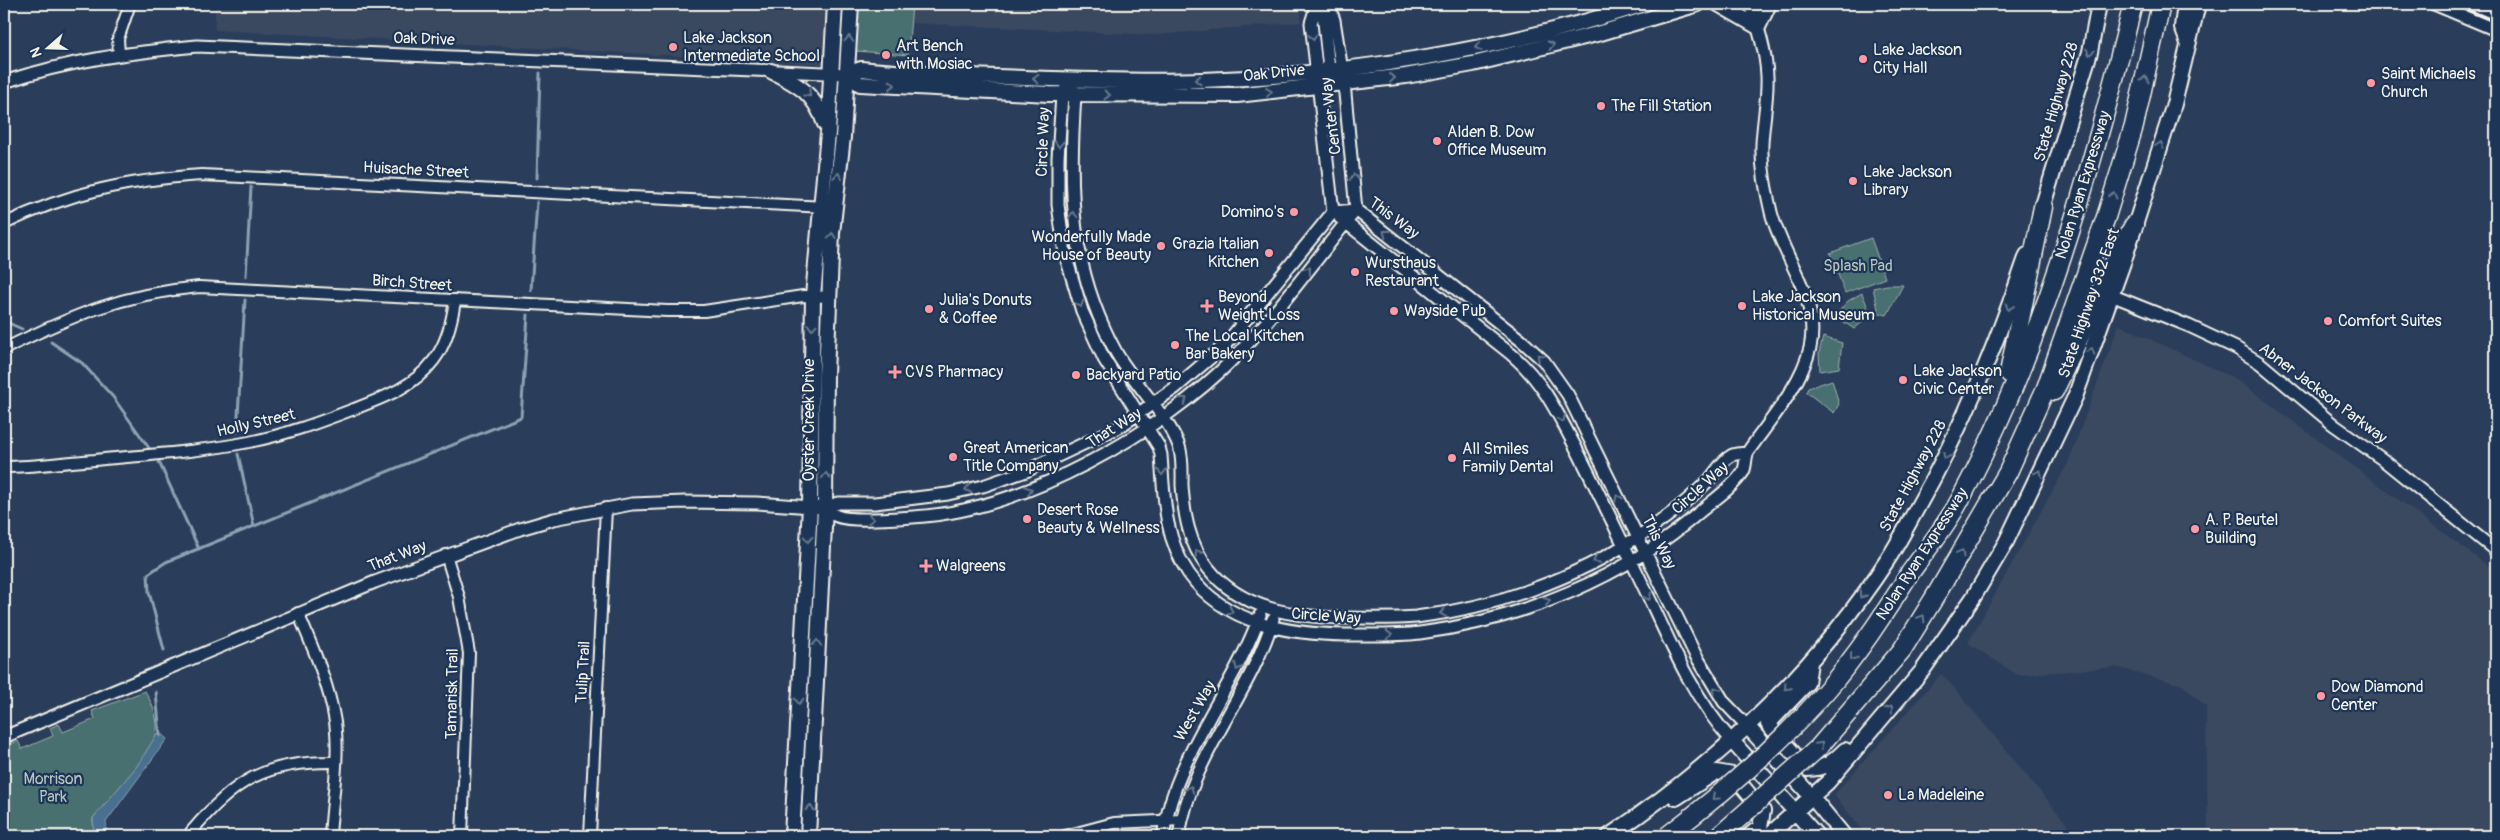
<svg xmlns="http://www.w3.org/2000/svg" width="2500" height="840" font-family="Pangolin,sans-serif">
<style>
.built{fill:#3a4960}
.green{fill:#4a6f71;stroke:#9fb0ac}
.water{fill:#486f90;stroke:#8da3b3}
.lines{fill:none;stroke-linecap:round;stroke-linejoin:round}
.stream{stroke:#8da3b3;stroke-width:3}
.minor-casing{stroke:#f4f1e8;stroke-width:14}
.tertiary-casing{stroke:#f4f1e8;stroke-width:15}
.secondary-casing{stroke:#f4f1e8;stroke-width:18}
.motorway-casing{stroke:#f4f1e8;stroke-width:21}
.minor{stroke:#1d3557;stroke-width:10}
.tertiary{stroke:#1d3557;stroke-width:11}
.secondary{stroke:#1d3557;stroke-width:14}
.motorway{stroke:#1d3557;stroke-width:18}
.motorway-bridge-casing{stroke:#f4f1e8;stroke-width:21;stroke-linecap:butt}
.motorway-bridge{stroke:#1d3557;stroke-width:18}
.oneway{stroke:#68778a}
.poi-dot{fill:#ff9aa2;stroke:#1d3557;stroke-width:2}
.labels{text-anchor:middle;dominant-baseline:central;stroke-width:4.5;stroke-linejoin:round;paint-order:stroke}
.poi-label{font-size:16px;fill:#f4f1e8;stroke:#1d3557;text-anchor:start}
.street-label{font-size:16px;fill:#f4f1e8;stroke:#1d3557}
.park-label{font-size:16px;fill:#b8c4be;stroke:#1d3557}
</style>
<rect width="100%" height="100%" fill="#2a3e5b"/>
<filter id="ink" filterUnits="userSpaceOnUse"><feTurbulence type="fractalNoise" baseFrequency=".02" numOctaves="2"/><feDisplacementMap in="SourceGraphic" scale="10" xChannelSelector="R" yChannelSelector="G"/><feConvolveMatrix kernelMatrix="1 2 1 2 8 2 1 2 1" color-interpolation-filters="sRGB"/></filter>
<g filter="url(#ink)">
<path class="built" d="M215,4H828L825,64L215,30Z
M912,4H1301V22L1155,35L911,23Z
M2119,325L2236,379L2496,572V836H2208L2206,707L2183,685L2116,667L2018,675L1968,643L2068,463Z
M1941,674L1955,689L2077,836H1867L1834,795Z"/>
<path class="green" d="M859,4H912L908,55L856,51Z
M1871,238L1885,278L1845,293L1830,253Z
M1887,285H1903L1887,315L1879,313L1873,288Z
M1862,293L1871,315L1854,329L1835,316L1848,301Z
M1823,337L1842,343L1839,368L1820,371L1819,353Z
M1832,380L1839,404L1834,413L1806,392L1808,388Z
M145,691C152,703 160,721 156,735C149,759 110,798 93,818L94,836H4V747L18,741L22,749L53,736L50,728L59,724L63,732L95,719L92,711Z"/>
<path class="water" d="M160,733L167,739L106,822L107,836H94L93,818L137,766L157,734Z"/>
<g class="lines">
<path class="stream" d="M537,178L540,73
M246,276L251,187
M531,290L537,202
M4,321L22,329
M51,342L82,363L113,397L149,448
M237,432L245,300
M238,454L254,526
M159,462L199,549
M164,650L149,592L148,574L166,562L521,417L528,315
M156,692L160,736"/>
<defs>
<path id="minor" d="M119,53L118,39L130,4
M4,224C70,192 129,180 202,175L826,207
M4,349C71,316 122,294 199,287L667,311H704L803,296L829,297
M4,467C34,467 65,462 95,460C146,455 198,452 249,442C285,435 320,422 354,409C383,398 414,387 434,360C447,343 452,322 455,300
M446,555L459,597L469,653L462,836
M298,613C313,648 329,684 335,722C340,757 332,801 330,836
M191,832C234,780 266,761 335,762
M590,836L606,508
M1065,836L1114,823L1182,820"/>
<path id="tertiary" d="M1317,4L1311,23L1333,212
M1322,4L1329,69L1333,77L1344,83
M2434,4L2496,30
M2472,4L2496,14
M1070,80L1062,95L1058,158V205L1065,254L1082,311L1104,359L1159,447L1161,455C1164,497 1164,538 1189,574C1225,624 1288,634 1345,635C1370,635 1395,636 1420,633C1521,620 1625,578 1702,510C1715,499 1733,487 1743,472C1746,467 1745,460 1747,454C1749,449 1754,444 1757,439C1777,412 1802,381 1810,348C1821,299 1782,257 1771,212C1766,190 1761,167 1762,144C1763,122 1768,99 1767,76C1766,51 1758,27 1750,4
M4,82C71,60 127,53 197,46L847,74
M1072,86L1075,95C1069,191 1069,267 1117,354C1134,383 1169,418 1179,446C1183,458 1182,472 1182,485C1184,515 1189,544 1208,568C1241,610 1295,617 1344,618C1368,618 1392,619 1416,617C1493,608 1575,579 1639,536C1664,520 1688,501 1709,480C1715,474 1722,460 1731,456C1734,453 1743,454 1747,453
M1333,212L1356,210L1522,341L1544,361L1568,395L1695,654L1724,702L1748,727
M1340,218L1511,354C1543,381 1558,414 1577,450C1603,501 1627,552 1652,604C1674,652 1696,701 1732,741
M2111,295L2189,326L2236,348L2260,363L2334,425L2382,459L2496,551
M825,508C828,510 833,515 837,516C851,522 896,518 913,517C1022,511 1160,434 1236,356C1279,311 1316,259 1356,210L1344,83L1334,20L1328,4
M4,737L375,582L520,529L554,519L632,504L685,502L757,503L825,508L838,503H875L948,494L983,486L1026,471L1119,427L1175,388L1225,345L1333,212
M1163,836C1175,754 1233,691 1260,615
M1179,836C1191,756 1250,696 1273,619"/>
<path id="secondary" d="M1718,4L1758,27L1769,4
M2185,4L2182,27L2188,43
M771,71C799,85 814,93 825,124
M847,74L860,84L1049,94L1237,95L1406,76L1473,64L1597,34L1698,4
M847,74L861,69C915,75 969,76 1024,78C1083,80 1143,82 1203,80C1349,75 1505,49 1644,4
M2040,215L2090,52L2099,4
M1810,662L1807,683L1768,724L1807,769C1825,769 1833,762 1845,750
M1748,727L1812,797L1844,836
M1732,741L1817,836
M1676,798L1716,772L1733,775L1763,811L1760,827L1749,836
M792,836L810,506L813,296L828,133L835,4
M808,836L825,508L826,375L832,233L843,137L851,4
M1609,836C1719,762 1815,671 1888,559C1898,544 1907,526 1916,510C1963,427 1996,345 2027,255
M1768,836L1828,782L1922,671L1973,598L2006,542L2075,397L2124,260L2174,104L2198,4"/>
<path id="motorway" d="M2009,373L2043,207
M2054,391C2081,336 2104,278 2134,225
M1910,573C1927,549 1947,525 1961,498C2042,347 2092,170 2133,4
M1936,595L2008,472L2046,388L2106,217L2134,126L2161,4"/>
</defs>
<use href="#minor" class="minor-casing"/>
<use href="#tertiary" class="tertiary-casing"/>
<use href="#secondary" class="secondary-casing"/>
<use href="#motorway" class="motorway-casing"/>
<use href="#minor" class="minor"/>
<use href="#tertiary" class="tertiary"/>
<use href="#secondary" class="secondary"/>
<use href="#motorway" class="motorway"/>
<defs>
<path id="motorway-bridge" d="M1667,836C1722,794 1781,743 1826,691C1858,654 1884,614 1910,573
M1719,836L1818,748L1902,650L1936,595"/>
</defs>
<use href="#motorway-bridge" class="motorway-bridge-casing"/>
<use href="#motorway-bridge" class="motorway-bridge"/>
</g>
<defs><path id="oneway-chevron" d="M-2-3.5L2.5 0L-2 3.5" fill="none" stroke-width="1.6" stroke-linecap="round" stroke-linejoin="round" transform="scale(1.25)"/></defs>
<g class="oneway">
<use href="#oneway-chevron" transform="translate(1313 37) rotate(84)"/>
<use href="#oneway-chevron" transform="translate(849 39) rotate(-86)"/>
<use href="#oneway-chevron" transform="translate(1551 45) rotate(-14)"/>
<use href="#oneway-chevron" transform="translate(1478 47) rotate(168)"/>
<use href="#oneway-chevron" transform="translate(2090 52) rotate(103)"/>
<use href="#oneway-chevron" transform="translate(1392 78) rotate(-6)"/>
<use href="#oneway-chevron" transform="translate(1036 79) rotate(-178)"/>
<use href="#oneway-chevron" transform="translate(2145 79) rotate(-77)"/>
<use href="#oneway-chevron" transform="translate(1198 80) rotate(179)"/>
<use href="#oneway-chevron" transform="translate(892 85) rotate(3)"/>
<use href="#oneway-chevron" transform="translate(1269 92) rotate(-7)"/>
<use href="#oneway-chevron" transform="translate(808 94) rotate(44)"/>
<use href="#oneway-chevron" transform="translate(1107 95) rotate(1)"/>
<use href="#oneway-chevron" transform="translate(1059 144) rotate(92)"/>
<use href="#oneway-chevron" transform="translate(2160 145) rotate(-72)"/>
<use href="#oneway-chevron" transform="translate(838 176) rotate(-82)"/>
<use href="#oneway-chevron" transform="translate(1354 177) rotate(-96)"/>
<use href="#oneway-chevron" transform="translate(2113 195) rotate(-73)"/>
<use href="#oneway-chevron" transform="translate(1073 215) rotate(-94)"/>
<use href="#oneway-chevron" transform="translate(1386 233) rotate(-142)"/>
<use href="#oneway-chevron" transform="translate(832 236) rotate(-86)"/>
<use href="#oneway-chevron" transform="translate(1308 270) rotate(-51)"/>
<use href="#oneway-chevron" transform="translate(1080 304) rotate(71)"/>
<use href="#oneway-chevron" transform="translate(2009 307) rotate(109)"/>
<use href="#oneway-chevron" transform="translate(812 327) rotate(92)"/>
<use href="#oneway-chevron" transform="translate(2091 351) rotate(-71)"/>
<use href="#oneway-chevron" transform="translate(1540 357) rotate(-135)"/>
<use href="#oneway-chevron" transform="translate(1184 400) rotate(-37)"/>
<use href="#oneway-chevron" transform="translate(1562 419) rotate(64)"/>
<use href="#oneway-chevron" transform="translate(1946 456) rotate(116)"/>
<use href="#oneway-chevron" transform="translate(1162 472) rotate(88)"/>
<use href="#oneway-chevron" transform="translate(2039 473) rotate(-65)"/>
<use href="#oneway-chevron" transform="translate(826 476) rotate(-88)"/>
<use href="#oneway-chevron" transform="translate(968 489) rotate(168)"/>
<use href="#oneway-chevron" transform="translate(1029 490) rotate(-21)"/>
<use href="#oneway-chevron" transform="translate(1618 498) rotate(-116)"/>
<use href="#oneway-chevron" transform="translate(871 519) rotate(3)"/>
<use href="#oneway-chevron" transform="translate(808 539) rotate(93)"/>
<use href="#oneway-chevron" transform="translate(1198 553) rotate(-120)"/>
<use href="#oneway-chevron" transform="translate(1961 553) rotate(-60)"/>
<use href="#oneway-chevron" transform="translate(1596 560) rotate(152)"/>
<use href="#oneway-chevron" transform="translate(1862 595) rotate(126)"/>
<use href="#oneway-chevron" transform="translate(1648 597) rotate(64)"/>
<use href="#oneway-chevron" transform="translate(1547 601) rotate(-20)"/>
<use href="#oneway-chevron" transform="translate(1230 611) rotate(25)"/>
<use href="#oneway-chevron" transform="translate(1443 613) rotate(171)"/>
<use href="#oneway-chevron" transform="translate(1922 618) rotate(-58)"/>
<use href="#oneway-chevron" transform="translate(1389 635)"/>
<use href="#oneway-chevron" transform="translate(817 643) rotate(-87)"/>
<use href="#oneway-chevron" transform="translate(1853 657) rotate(128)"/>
<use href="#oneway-chevron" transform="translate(1238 667) rotate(115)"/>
<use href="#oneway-chevron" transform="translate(1787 687) rotate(133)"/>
<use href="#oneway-chevron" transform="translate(1716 690) rotate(-122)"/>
<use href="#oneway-chevron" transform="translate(799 701) rotate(92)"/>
<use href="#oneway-chevron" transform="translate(1890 709) rotate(-51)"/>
<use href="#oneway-chevron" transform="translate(1820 745) rotate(-47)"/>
<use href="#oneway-chevron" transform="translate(1190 789) rotate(-70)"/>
<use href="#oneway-chevron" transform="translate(1715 797) rotate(138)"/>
<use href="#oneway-chevron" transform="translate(810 808) rotate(-87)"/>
</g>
</g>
<g class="poi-dot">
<circle cx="673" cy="47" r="5"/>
<circle cx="886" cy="55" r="5"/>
<circle cx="1863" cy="59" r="5"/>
<circle cx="2371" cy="83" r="5"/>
<circle cx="1601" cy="106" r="5"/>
<circle cx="1437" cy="141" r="5"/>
<circle cx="1853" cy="181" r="5"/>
<circle cx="1294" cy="212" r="5"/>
<circle cx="1161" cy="246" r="5"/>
<circle cx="1269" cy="253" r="5"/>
<circle cx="1355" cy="272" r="5"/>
<path d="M1204.5 298.5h5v5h5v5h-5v5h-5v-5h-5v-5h5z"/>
<circle cx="1742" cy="306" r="5"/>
<circle cx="929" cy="309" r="5"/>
<circle cx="1394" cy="311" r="5"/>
<circle cx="2328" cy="321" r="5"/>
<circle cx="1175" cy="345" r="5"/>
<path d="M892.5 364.5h5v5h5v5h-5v5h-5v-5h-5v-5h5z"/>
<circle cx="1076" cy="375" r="5"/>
<circle cx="1903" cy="380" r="5"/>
<circle cx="953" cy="457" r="5"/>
<circle cx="1452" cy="458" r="5"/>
<circle cx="1027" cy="519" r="5"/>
<circle cx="2195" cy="529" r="5"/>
<path d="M923.5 558.5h5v5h5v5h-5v5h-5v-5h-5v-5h5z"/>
<circle cx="2321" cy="696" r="5"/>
<circle cx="1888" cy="795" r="5"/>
</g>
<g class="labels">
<g class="poi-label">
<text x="683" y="38">Lake Jackson<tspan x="683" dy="18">Intermediate School</tspan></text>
<text x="896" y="46">Art Bench<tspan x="896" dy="18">with Mosiac</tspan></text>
<text x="1873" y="50">Lake Jackson<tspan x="1873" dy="18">City Hall</tspan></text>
<text x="2381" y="74">Saint Michaels<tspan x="2381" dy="18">Church</tspan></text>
<text x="1611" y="106">The Fill Station</text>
<text x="1447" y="132">Alden B. Dow<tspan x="1447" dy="18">Office Museum</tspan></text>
<text x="1863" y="172">Lake Jackson<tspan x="1863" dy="18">Library</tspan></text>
<text x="1284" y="212" text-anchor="end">Domino's</text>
<text x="1151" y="237" text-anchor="end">Wonderfully Made<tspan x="1151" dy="18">House of Beauty</tspan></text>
<text x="1259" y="244" text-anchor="end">Grazia Italian<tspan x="1259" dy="18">Kitchen</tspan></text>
<text x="1365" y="263">Wursthaus<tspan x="1365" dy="18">Restaurant</tspan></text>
<text x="1218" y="297">Beyond<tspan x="1218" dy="18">Weight Loss</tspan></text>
<text x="1752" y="297">Lake Jackson<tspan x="1752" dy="18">Historical Museum</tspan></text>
<text x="939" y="300">Julia's Donuts<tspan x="939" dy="18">&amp; Coffee</tspan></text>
<text x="1404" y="311">Wayside Pub</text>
<text x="2338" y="321">Comfort Suites</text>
<text x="1185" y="336">The Local Kitchen<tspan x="1185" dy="18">Bar Bakery</tspan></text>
<text x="1913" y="371">Lake Jackson<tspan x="1913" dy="18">Civic Center</tspan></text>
<text x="905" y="372">CVS Pharmacy</text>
<text x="1086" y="375">Backyard Patio</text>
<text x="963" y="448">Great American<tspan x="963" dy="18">Title Company</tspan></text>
<text x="1462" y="449">All Smiles<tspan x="1462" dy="18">Family Dental</tspan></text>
<text x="1037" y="510">Desert Rose<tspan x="1037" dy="18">Beauty &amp; Wellness</tspan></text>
<text x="2205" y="520">A. P. Beutel<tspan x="2205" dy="18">Building</tspan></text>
<text x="936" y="566">Walgreens</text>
<text x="2331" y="687">Dow Diamond<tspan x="2331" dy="18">Center</tspan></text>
<text x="1898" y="795">La Madeleine</text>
</g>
<g class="street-label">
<text transform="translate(424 39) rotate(2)">Oak Drive</text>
<text transform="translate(1274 73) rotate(-6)">Oak Drive</text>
<text transform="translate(2056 102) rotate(-74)">State Highway 228</text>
<text transform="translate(1331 116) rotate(-97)">Center Way</text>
<text transform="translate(1043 142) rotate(-88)">Circle Way</text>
<text transform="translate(416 170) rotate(3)">Huisache Street</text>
<text transform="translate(2083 185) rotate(-73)">Nolan Ryan Expressway</text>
<text transform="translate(1394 218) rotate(37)">This Way</text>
<text transform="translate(412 283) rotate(4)">Birch Street</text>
<text transform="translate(2089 303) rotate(-71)">State Highway 332 East</text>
<text transform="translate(2323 393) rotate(37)">Abner Jackson Parkway</text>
<text transform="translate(809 420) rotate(-90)">Oyster Creek Drive</text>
<text transform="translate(256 423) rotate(-13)">Holly Street</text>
<text transform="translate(1114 428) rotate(-32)">That Way</text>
<text transform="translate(1913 476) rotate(-62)">State Highway 228</text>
<text transform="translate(1700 488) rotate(-42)">Circle Way</text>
<text transform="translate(1659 542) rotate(64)">This Way</text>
<text transform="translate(1922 554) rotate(-57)">Nolan Ryan Expressway</text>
<text transform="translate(397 556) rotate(-21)">That Way</text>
<text transform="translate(1326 616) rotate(4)">Circle Way</text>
<text transform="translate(583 672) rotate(-87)">Tulip Trail</text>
<text transform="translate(452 694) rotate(-89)">Tamarisk Trail</text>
<text transform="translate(1195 711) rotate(-60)">West Way</text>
</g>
<g class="park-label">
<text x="1858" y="266">Splash Pad</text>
<text x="53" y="779">Morrison<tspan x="53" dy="18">Park</tspan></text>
</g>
</g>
<rect width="2500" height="840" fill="none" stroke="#1d3557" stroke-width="20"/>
<rect x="10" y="10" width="2480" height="820" fill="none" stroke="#f4f1e8" stroke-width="2" filter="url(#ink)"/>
<g transform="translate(48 48) rotate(250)" stroke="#1d3557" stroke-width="4" paint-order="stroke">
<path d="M0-4L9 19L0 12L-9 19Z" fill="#f4f1e8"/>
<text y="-8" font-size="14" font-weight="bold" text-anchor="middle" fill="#f4f1e8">N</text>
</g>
</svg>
